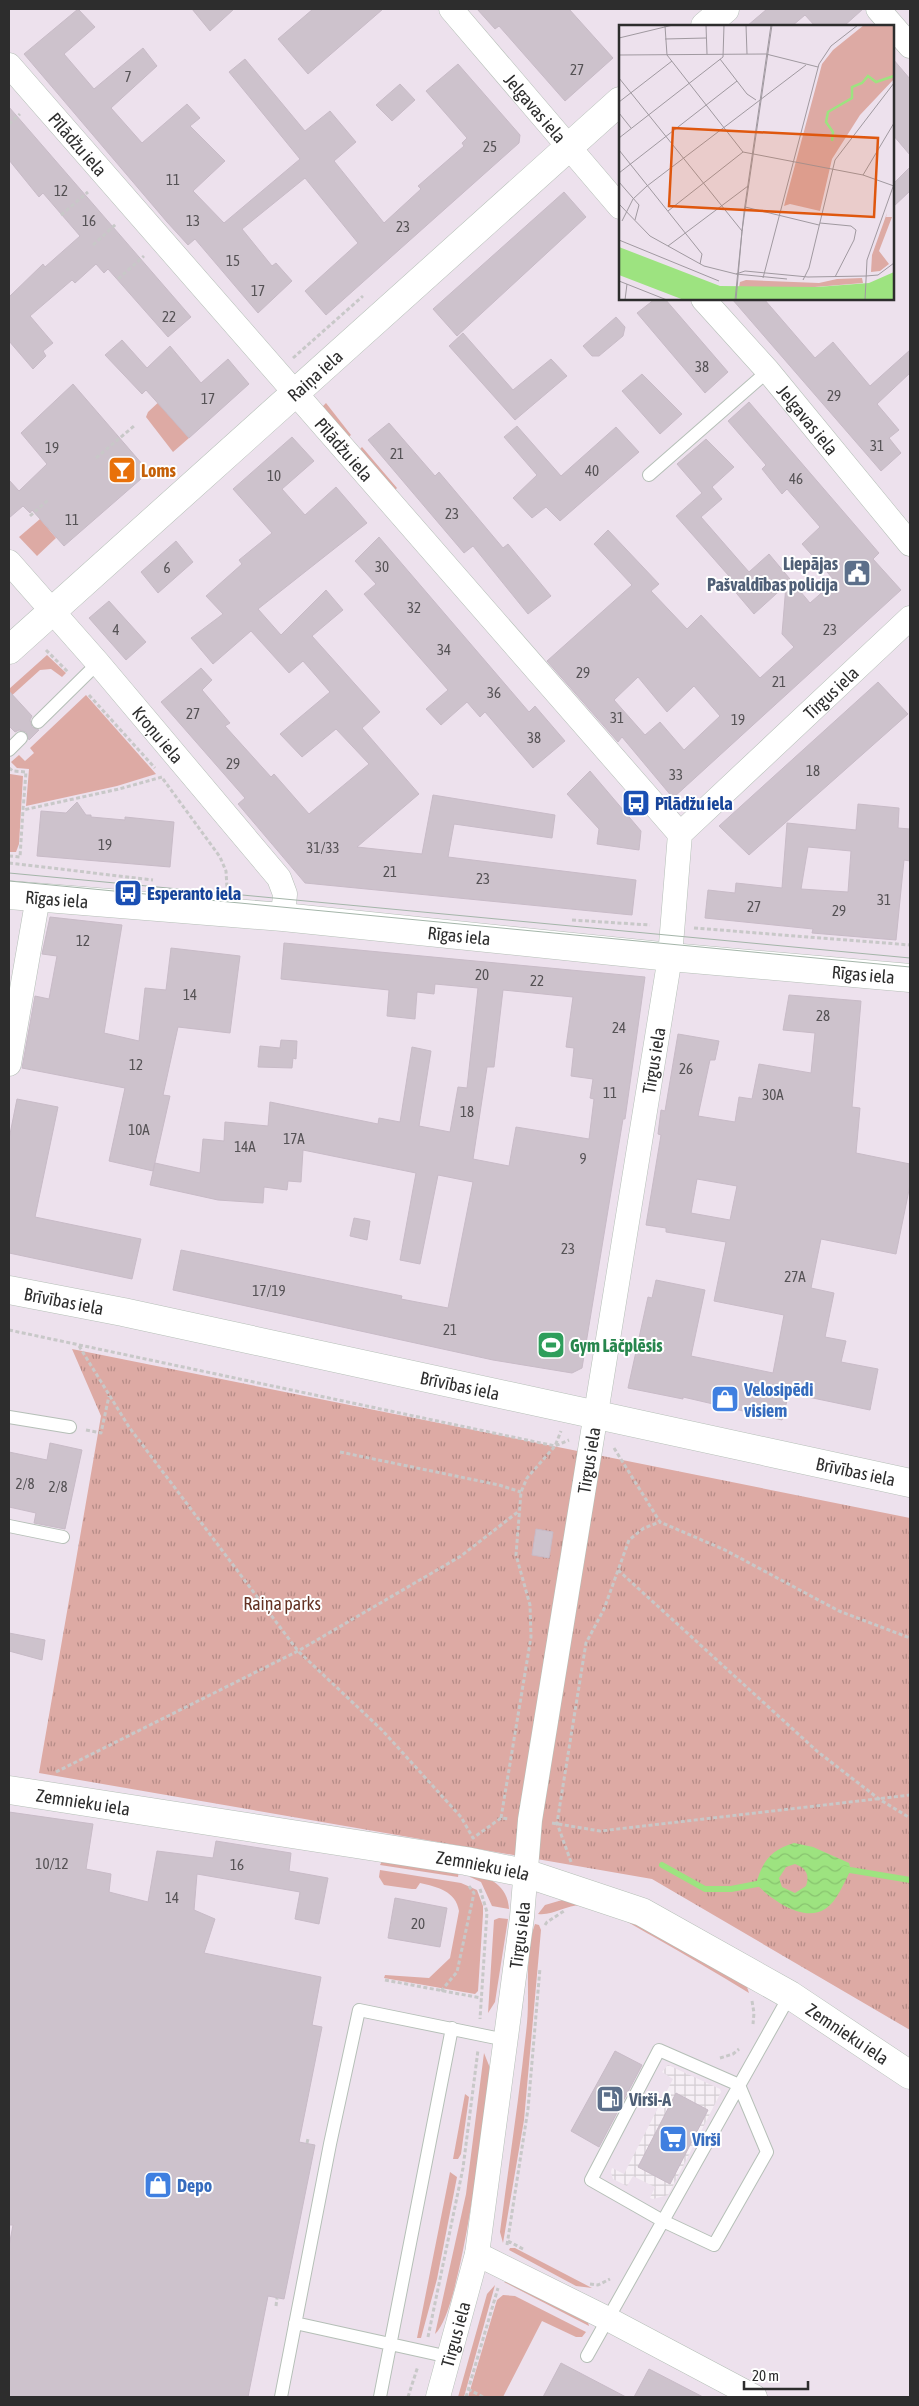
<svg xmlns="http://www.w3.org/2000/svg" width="919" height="2406" font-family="'Asap Condensed',sans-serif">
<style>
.grass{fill:#ddaaa4}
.park{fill:url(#park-tufts)}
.plaza{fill:url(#plaza-grid)}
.water{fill:url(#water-waves);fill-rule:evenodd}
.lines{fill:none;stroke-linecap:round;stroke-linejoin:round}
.stream{stroke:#9de380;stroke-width:6}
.building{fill:#cdc2cc;stroke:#c8bbc7;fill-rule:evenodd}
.service-casing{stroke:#b5bfb7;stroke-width:14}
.minor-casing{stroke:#b5bfb7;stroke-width:25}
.tertiary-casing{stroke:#b5bfb7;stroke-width:29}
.secondary-casing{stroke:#b5bfb7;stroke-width:29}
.path{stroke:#c8c8c8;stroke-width:3;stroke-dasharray:4 2.5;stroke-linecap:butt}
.service{stroke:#fff;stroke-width:12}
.minor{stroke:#fff;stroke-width:24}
.tertiary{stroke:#fff;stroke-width:28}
.secondary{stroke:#fff;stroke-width:28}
.tram{stroke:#a4b5a9;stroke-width:1}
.labels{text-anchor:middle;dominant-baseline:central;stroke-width:4;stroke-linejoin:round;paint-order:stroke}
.number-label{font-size:15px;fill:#555255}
.street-label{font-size:18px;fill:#2d2d2d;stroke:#fff}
.food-label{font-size:18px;font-weight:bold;fill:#c56008;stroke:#fff;text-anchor:start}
.service-label{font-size:18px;font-weight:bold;fill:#4e5e75;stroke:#fff;text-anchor:end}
.transit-label{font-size:18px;font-weight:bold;fill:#164399;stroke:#fff;text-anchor:start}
.leisure-label{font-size:18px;font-weight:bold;fill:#27864d;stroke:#fff;text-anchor:start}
.shop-label{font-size:18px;font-weight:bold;fill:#366cbe;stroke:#fff;text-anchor:start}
.park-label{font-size:18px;fill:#643223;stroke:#fff}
.inset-river{fill:none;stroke:#9de380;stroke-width:2.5}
.inset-road{fill:none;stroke:#a099a0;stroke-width:1}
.view{fill:#df570e;fill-opacity:0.15;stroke:#df570e;stroke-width:2.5}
.inset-edge{fill:none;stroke:#2d2d2d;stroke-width:2.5}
</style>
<defs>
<pattern id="park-tufts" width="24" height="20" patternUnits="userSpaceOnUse" patternTransform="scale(1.25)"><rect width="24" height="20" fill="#ddaaa4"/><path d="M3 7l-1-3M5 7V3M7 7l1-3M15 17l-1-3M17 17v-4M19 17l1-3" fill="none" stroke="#b48b86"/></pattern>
<pattern id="plaza-grid" width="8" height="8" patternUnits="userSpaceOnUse" patternTransform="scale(1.25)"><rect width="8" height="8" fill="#f6eff5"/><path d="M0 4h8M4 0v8" fill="none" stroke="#d3cdd2"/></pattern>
<pattern id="water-waves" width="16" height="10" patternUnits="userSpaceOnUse" patternTransform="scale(1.25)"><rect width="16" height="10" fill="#9de380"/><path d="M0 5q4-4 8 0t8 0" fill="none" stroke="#88c36f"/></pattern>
</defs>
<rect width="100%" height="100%" fill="#ede1ed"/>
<path class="grass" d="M176,386L167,413L189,438L173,452L146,417L148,412Z
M326,403L351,435L345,440L320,409Z
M362,447L397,488L391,494L357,452Z
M40,519L56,538L37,556L19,537Z
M47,655L66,673L62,677L51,669L40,670L9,698V689Z
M86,695L156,774L117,786L26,806L29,769L17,768L11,762L19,755L25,761L34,753L30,748Z
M10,774L23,776L19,844L16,852H9Z
M383,1859L459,1870L458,1877L380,1865Z
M380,1870L461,1883L477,1890L483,1906V1914L478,1991L475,1994L384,1978L385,1975L429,1978L450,1958L459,1911C456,1891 437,1887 420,1883L416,1889H412L384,1885L379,1877Z
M470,1870C489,1878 508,1885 509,1909L492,1906L481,1882L470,1877Z
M569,1898L619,1915L675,1944L747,1987L749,1993C718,1974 686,1955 654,1937C634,1926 612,1911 589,1906C570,1901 556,1916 538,1914L545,1905Z
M499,1918L508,1919L495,2002L488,2013L494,1920Z
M535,1924L539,1925L541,1930L524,2120L503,2243L500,2232C509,2162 520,2093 527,2023C530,1992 524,1953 535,1924Z
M484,2053L490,2068C485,2112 462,2311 435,2334L466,2194Z
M465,2094L469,2097L461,2154L458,2159H453Z
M450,2172L457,2177L437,2279L421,2338H417Z
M510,2248H515L592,2288L576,2286L509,2250Z
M511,2281L588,2322L589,2326L504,2282Z
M495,2285L464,2397H458L487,2294Z
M503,2295L515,2296L586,2332L582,2337H576L542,2321L503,2397H468L497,2300Z"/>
<path class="park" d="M72,1349L910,1518V2030L652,1879L39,1773L101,1416Z"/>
<path class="plaza" d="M668,2065L720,2089L721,2092L697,2139L694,2137L708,2110L676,2094L639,2167L670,2184L692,2141L695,2143L668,2195L653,2199L650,2198L655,2187L633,2176L627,2186L613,2179L611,2172L612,2168L624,2174L673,2079L662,2072Z"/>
<path class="water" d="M794,1843L813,1847L849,1863L851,1870C844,1882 837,1902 825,1909C803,1923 771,1899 756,1884C763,1860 771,1850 794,1843ZM795,1864C806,1868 810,1875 806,1886L795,1893L782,1887L779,1878L786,1867Z"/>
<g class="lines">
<path class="stream" d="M662,1865L705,1889H731L762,1883
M844,1869L910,1880"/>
</g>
<path class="building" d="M78,9L95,27L64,54L94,89L143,48L157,66L111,108L142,143L187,104L200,118L190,126L225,161L193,191L224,223L300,159L229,72L245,59L305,131L330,111L356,142L334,161L384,223L421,189L418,186L464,146L462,143L467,138L426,91L458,64L520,135L519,143L326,315L305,291L358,243L305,178L242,229L272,266L276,263L292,281L258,313L195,239L188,245L167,222L24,54Z
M192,9H234L210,31Z
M313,9H383L308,74L278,39Z
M477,9H569L613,58L565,101L499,26L495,29Z
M767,9H863L844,26H815L805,15L792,26H747Z
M893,59L910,79V155L893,135Z
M400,84L415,100L392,121L376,105Z
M9,107L191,317L168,337L108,269L104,273L96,264L75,283L72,280L30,316L53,343L43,351L46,356L33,369L9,341V297L43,264L45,267L80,236L43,193L39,197L9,160Z
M910,167V191L893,207V184Z
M564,192L586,217L457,336L433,309Z
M655,299H665L728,372L705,393L637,313Z
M732,299H764L815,358L833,342L870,386L910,350V373L877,404L899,430L889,438L901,453L881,471Z
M616,317L625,327L623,336L599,356H592L583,346Z
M463,333L513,390L551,359L567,376L515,420L449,346Z
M122,340L147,368L170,346L201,383L228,359L249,384L189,438L146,390L142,394L105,355Z
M642,374L682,414L660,434L622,391Z
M73,384L149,472L64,546L32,510L30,513L23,506L9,518V480L19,491L47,464L21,433Z
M749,402L879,553L873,559L901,590L673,798L622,737L618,742L547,661L632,585L594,544L608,530L659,584L651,591L687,629L701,615L760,678L794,647L782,634L786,585L754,614L732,588L736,584L676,516L702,493L677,464L706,439L734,467L712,487L722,499L701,517L749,572L769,554L810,603L835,581L802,544L820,527L787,489L782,494L762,469L766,465L728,421ZM638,677L667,712L694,686L720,716L684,750L660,722L645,735L614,700Z
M389,423L435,476L439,472L503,548L508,544L551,596L528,614L473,546L464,553L368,440Z
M517,426L561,476L616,427L639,452L560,521L546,507L532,518L513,498L537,475L504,437Z
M292,437L314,461L282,489L305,515L336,487L367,523L258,609L281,635L326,590L343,610L312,636L380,712L362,728L419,794L357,847L422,854L433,795L555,815L552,838L454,824L448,857L636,880L632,915L305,883L238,804L245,798L161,702L201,668L212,680L202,690L230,723L225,726L271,777L274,774L309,814L369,764L336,729L302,757L280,734L330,692L303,661L289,673L251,631L213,664L191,638L223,614L206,596L242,564L239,560L272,533L233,489Z
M379,537L529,712L535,706L565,741L533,768L485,712L480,717L467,702L441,725L426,709L448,690L364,594L376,584L355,561Z
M176,541L193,562L158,593L141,572Z
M109,601L146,642L126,660L89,618Z
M878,682L908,714L749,855L719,826Z
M9,691L32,716L30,720L32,727L39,730L29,740L26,732L19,730L15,732L9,726Z
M590,771L641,831L639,850L597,844L599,829L567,794Z
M77,802L86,815H91V817L125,820V817L174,822L170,867L37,856L41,811L66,813Z
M858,804L899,808L898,828L910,829V861L904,860L896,940L812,933L813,929L705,918L708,890L735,893L736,883L782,888L787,823L856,830ZM808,847L851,851L848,892L801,889Z
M50,917L122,925L104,1033L139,1041L145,988L166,990L171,948L240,956L230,1033L178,1027L163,1095L170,1096L153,1171L109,1161L125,1088L22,1068L35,996L49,999L57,956L42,954Z
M284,943L645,977L625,1119H623L582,1368L572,1373L493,1360L173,1290L181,1250L402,1296L401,1299L448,1308L473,1182L438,1175L420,1264L400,1260L416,1173L303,1150L301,1182L288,1181L287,1190L264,1187L263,1203L218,1200L150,1185L155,1163L200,1173L203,1139L224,1141L225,1122L268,1126L270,1102L378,1124L379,1118L400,1122L412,1047L431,1051L419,1126L450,1132L458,1087L467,1088L478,988L435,984L434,994L417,992L415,1019L387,1016L389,990L281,979ZM503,990L573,997L566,1047L574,1048L571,1076L593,1079L590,1098L594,1099L589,1139L516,1127L509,1166L473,1159L487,1067H494Z
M789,995L861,1001L852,1107L860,1108L856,1153L910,1164V1185L896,1254L821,1239L811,1288L834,1293L825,1337L846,1341L841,1362L878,1369L870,1410L789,1393L782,1420L683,1397V1399L628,1388L648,1297L652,1298L656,1280L705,1290L691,1356L773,1373L784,1315L714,1301L726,1242L666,1232V1228L646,1225L661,1135L658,1134L661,1110L665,1111L678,1034L719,1041L715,1060H710L698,1116L735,1122L739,1097L752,1099L759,1064L811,1073L815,1033L783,1030ZM697,1179L737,1186L730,1220L691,1213Z
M281,1040L297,1041L296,1059L293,1058L292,1068L258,1067L260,1046L280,1048Z
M17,1099L58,1107L35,1217L141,1239L132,1279L9,1253V1139Z
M354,1218L370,1221L367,1240L350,1236Z
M50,1443L82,1450L65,1529L34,1523L36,1513L9,1507V1452L47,1460Z
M536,1529L553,1532L549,1558L532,1555Z
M9,1633L45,1640L42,1660L9,1651Z
M9,1812L93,1824L86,1869L111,1874L109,1892L148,1902L157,1851L213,1858L216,1841L291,1853L289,1871L328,1878L319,1924L295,1919L300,1892L197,1874L194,1910L215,1919L204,1953L321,1977L312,2025L322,2027L299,2142L315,2145L284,2299L268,2296L248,2397H9V2246L13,2225H9Z
M395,1898L447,1908L440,1947L388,1938Z
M615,2051L642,2065L599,2147L571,2131Z
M676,2093L708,2110L670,2184L638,2167Z
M561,2363L626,2397H543Z
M649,2369L703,2397H634Z"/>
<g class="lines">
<defs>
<path id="service" d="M649,475L768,371
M38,722L98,663
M9,750L21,738
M9,1417L70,1427
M9,1526L63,1537
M659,2050L739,2085L767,2152L714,2245L663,2221L591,2180Z
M295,2323L449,2357
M587,2356L790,1995
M281,2397L330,2144L359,2010L506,2040
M380,2397L452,2028"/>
<g id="minor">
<path id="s1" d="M451,9L620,207"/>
<path d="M878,9L910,46"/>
<path id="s2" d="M9,65L680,834"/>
<path id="s3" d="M703,299L768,371L910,544"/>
<path id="s4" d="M9,562L98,663L279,878L285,894L283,917"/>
<path d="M9,1064L38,897"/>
<path d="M477,2254L608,2319L755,2397"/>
<path id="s5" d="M438,2397L477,2254L522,1917L530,1820L670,957L680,834L910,618"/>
</g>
<g id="tertiary">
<path id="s6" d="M9,895L283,917L670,957L910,978"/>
</g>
<g id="secondary">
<path d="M705,26L725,9"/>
<path id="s7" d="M9,650L620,101"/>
<path id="s8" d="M9,1290L123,1312L910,1483"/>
<path id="s9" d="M9,1790L466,1861L525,1873L642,1912L790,1995L910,2075"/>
</g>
</defs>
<use href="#service" class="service-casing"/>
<use href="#minor" class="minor-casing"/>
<use href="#tertiary" class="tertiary-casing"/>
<use href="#secondary" class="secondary-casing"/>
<path class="path" d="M9,124L20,114
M61,215L88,192
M93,245L116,224
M118,279L144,256
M293,358L363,296
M96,458L134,426
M30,516L48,500
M46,650L68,672
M89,695L155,768
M9,768L13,771L26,772L23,810L119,789L162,777
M163,779L220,857L226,871L227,888
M9,856L20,857L23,810
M9,863L153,880
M572,920L650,925
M694,928L910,945
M9,1330L555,1446L569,1440
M79,1346L129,1427L298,1651L382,1730L461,1817L473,1838L501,1818L509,1819
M86,1430L101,1433L109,1396
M614,1448L660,1522L725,1550L839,1611L910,1638
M340,1452L499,1485L521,1492
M618,1570L818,1752L879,1799L910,1818
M56,1772L298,1651L461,1556L519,1511
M501,1818L531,1637L530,1605L516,1555L521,1492L527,1478L555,1446L561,1431
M552,1823L600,1831L910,1795
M571,1862L557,1823L586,1643L604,1609L629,1540L644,1528L660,1522
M480,1889L487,1912L480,2019
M545,1925L547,1922L564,1911
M385,1980L481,1998
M441,1991L457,1972L474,1893L469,1886
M752,2001L754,2013L753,2024
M720,2058L733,2054L739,2049
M307,2143L308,2139
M508,2241L525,2250
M507,2245L528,2109L540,1968
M590,2284L598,2285L610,2279
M276,2306L277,2298
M428,2337L463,2168L478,2050
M468,2389L483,2397
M408,2397L418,2366
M466,2397L498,2288"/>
<use href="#service" class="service"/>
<use href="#minor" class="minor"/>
<use href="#tertiary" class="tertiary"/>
<use href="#secondary" class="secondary"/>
<path class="tram" d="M9,873L910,958
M9,881L910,967"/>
</g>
<defs>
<symbol id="bar-square" viewBox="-11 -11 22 22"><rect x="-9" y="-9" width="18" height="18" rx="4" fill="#e8710a" stroke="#fff"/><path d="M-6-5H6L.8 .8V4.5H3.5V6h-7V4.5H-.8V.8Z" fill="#fff"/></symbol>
<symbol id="civic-square" viewBox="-11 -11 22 22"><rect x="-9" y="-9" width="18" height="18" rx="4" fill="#5c6f8a" stroke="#fff"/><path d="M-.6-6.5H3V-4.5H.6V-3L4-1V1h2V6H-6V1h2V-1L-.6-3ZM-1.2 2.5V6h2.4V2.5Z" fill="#fff"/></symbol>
<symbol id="bus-square" viewBox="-11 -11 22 22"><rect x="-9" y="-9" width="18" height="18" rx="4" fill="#1a4fb4" stroke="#fff"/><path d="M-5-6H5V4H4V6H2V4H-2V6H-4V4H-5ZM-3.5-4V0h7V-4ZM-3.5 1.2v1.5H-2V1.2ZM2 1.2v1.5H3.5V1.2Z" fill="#fff"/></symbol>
<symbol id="stadium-square" viewBox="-11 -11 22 22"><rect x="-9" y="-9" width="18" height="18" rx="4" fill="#2e9e5b" stroke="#fff"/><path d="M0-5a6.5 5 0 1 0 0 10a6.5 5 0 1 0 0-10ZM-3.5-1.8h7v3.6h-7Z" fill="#fff"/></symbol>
<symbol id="shop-square" viewBox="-11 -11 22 22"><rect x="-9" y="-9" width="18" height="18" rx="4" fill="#3f7fe0" stroke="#fff"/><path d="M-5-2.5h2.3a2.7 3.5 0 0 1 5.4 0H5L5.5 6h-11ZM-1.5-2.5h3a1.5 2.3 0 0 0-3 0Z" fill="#fff"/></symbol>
<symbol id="fuel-square" viewBox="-11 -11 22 22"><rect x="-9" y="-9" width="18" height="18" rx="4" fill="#5c6f8a" stroke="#fff"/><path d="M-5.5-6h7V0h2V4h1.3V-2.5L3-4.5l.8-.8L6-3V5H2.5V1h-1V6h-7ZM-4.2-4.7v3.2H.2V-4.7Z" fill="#fff"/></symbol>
<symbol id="supermarket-square" viewBox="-11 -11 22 22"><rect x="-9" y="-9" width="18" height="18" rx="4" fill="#3f7fe0" stroke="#fff"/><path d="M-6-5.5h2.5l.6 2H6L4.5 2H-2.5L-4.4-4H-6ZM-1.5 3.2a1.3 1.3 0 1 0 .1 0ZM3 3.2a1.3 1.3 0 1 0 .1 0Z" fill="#fff"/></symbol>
</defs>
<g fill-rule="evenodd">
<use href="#bar-square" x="106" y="454" width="32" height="32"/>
<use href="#civic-square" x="841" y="557" width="32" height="32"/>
<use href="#bus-square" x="620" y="787" width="32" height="32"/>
<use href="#bus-square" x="112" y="877" width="32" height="32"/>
<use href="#stadium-square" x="535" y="1329" width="32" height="32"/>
<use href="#shop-square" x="709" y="1383" width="32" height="32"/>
<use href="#fuel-square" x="594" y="2083" width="32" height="32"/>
<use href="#supermarket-square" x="657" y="2123" width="32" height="32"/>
<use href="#shop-square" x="142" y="2169" width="32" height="32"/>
</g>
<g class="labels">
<g class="number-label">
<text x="577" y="69">27</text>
<text x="128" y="76">7</text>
<text x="490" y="146">25</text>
<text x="173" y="179">11</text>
<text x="61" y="190">12</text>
<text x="89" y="220">16</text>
<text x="193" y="220">13</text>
<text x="403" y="226">23</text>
<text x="233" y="260">15</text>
<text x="258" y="290">17</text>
<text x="169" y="316">22</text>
<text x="702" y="366">38</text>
<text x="834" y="395">29</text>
<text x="208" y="398">17</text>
<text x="877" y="445">31</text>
<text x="52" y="447">19</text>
<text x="397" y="453">21</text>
<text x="592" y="470">40</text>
<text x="274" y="475">10</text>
<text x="796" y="478">46</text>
<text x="452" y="513">23</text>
<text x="72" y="519">11</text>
<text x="382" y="566">30</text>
<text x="167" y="567">6</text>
<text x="414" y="607">32</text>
<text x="116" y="629">4</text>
<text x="830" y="629">23</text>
<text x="444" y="649">34</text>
<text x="583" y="672">29</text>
<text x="779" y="681">21</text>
<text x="494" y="692">36</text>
<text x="193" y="713">27</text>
<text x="617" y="717">31</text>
<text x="738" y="719">19</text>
<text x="534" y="737">38</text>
<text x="233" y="763">29</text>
<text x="813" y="770">18</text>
<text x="676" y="774">33</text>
<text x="105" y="844">19</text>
<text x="323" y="847">31/33</text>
<text x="390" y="871">21</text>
<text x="483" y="878">23</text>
<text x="884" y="899">31</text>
<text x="754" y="906">27</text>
<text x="839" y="910">29</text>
<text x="83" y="940">12</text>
<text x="482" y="974">20</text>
<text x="537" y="980">22</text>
<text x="190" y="994">14</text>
<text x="823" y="1015">28</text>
<text x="619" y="1027">24</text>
<text x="136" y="1064">12</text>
<text x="686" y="1068">26</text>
<text x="610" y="1092">11</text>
<text x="773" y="1094">30A</text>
<text x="467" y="1111">18</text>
<text x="139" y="1129">10A</text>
<text x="294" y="1138">17A</text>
<text x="245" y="1146">14A</text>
<text x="583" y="1158">9</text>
<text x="568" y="1248">23</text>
<text x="795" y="1276">27A</text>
<text x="269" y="1290">17/19</text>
<text x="450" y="1329">21</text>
<text x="25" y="1483">2/8</text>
<text x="58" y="1486">2/8</text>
<text x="52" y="1863">10/12</text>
<text x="237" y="1864">16</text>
<text x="172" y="1897">14</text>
<text x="418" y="1923">20</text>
</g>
<g class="street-label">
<text stroke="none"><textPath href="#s1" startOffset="130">Jelgavas iela</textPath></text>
<text stroke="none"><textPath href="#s2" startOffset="105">Pīlādžu iela</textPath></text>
<text stroke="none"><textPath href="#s7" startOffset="411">Raiņa iela</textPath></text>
<text stroke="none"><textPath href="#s3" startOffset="160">Jelgavas iela</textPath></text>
<text stroke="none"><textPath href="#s2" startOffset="510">Pīlādžu iela</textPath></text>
<text stroke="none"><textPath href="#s5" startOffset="1790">Tirgus iela</textPath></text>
<text stroke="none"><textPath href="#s4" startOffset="228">Kroņu iela</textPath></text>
<text stroke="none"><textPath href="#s6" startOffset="48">Rīgas iela</textPath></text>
<text stroke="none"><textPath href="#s6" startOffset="452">Rīgas iela</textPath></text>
<text stroke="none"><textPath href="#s6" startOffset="858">Rīgas iela</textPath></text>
<text stroke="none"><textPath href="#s5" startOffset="1355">Tirgus iela</textPath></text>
<text stroke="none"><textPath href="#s8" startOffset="56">Brīvības iela</textPath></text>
<text stroke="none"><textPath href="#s8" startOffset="461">Brīvības iela</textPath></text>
<text stroke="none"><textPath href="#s5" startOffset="950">Tirgus iela</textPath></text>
<text stroke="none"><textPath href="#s8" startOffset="866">Brīvības iela</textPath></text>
<text stroke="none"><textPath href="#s9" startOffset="75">Zemnieku iela</textPath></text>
<text stroke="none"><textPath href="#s9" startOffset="480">Zemnieku iela</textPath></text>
<text stroke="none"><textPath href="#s5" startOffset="470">Tirgus iela</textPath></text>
<text stroke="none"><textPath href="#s9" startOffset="885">Zemnieku iela</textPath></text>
<text stroke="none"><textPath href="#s5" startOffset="65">Tirgus iela</textPath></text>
</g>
<g class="food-label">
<text x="141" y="470">Loms</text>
</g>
<g class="service-label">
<text x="838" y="563">Liepājas<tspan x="838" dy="21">Pašvaldības policija</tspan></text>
<text x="629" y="2099" text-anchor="start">Virši-A</text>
</g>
<g class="transit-label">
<text x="655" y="803">Pīlādžu iela</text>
<text x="147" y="893">Esperanto iela</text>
</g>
<g class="leisure-label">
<text x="570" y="1345">Gym Lāčplēsis</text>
</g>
<g class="shop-label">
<text x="744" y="1389">Velosipēdi<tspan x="744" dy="21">visiem</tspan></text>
<text x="692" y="2139">Virši</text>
<text x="177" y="2185">Depo</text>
</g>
<g class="park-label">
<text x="282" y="1603">Raiņa parks</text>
</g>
</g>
<g transform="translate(619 25)">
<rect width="275" height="275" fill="#ede1ed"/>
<path d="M268,188L267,192H273L260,226L270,239L261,246L252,247L253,230Z" fill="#ddaaa4"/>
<path d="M245,0H275V54L241,90L213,134L201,186L171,179L165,181L203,39L214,25ZM218,254L243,253L244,258L184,263L120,262L121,257L127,255L200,258Z" fill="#ddaaa4"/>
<path d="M0,222L101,261L198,262L250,258L275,247V275H65L0,250Z" fill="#9de380"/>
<path class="inset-river" d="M213,116L214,107L207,97L209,87L233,73V62L243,58L249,51L257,57L275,51"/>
<path class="inset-road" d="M87,0L88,29M127,0L128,29M46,1L48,30L124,127L244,150L275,161M0,13L54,0M46,14L87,13M0,30L147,29L199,42M101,34L128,69L137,75M0,53L123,206L117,275M0,77L53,36M0,88L12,103M0,113L104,32L105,0M0,125L83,229L81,239M0,148L118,56M244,150L275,98M0,157L20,180L16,195M0,179L31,211L85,241L117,249M126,182L200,200M49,186L124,127M3,196L14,174L28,161L187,40M201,198L232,201L237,205L235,215L216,252M123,206L153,0M0,215L100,256M49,221L129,161M117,249L126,246L189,252L247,251M117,249L168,254M247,251L259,250L275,238M144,253L200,39L212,21L239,0M184,255L190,243L216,135L275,58M0,256L48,275M6,275L8,259M116,275L125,187L152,0M246,275L248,235L275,159"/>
<path class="view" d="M54,103L259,113L255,192L50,181Z"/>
<rect width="275" height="275" class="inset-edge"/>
</g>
<rect width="919" height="2406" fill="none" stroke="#2d2d2d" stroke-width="20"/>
<path d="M744 2381v8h64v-8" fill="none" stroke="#2d2d2d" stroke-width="2.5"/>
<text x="752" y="2381" font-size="15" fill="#2d2d2d" stroke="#ffffff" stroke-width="4" paint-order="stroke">20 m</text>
</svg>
